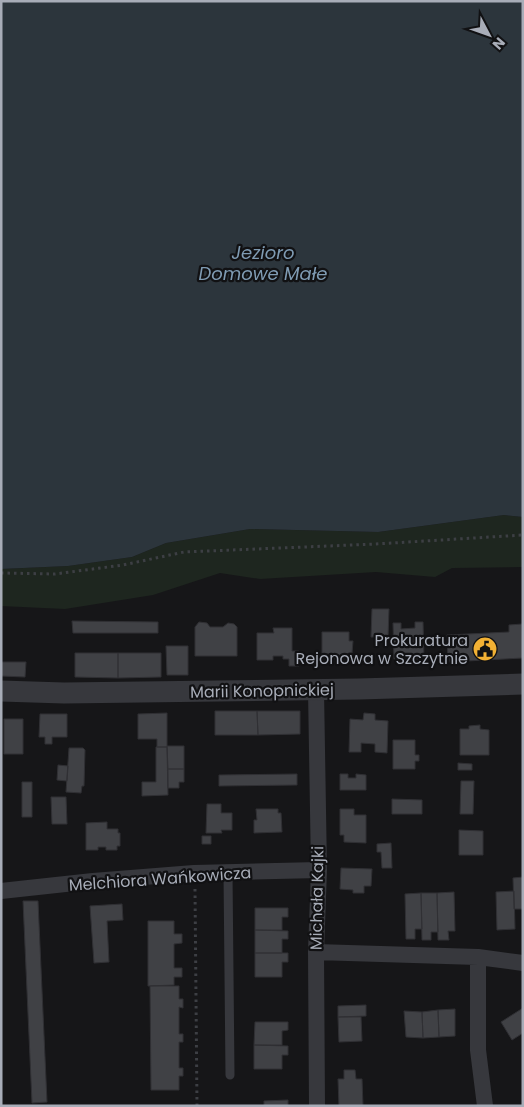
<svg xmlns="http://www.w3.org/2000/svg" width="524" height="1107" font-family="Poppins,sans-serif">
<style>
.green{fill:#1e261f}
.water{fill:#2c353c}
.building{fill:#404145;stroke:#303034}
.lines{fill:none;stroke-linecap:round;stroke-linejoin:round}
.path{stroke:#3d3f44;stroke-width:3;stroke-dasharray:2.5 4;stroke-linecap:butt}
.service{stroke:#37383d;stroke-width:9}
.minor{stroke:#37383d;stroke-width:16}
.tertiary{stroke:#37383d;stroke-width:21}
.labels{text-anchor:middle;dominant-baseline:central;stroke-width:4.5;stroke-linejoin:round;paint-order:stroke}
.poi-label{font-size:16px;fill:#a8adb8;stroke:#111113;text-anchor:end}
.street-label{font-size:16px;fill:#a8adb8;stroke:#111113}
.water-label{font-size:18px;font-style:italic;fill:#7f9bb3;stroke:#111113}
</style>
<rect width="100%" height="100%" fill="#161618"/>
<path class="green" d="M504,515L523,517V567L452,568L435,577L376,572L260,579L220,573L153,595L65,609L1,606V569L68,566L132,557L166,543L250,529L378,532Z"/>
<path class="water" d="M1,1H523V517L504,515L378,532L250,529L166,543L132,557L68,566L1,569Z"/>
<path class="building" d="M372,609H389L388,637H371Z
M72,621L158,622V633H73Z
M199,622L207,623L210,627H223L228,623L234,624L237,627V656H195V627Z
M415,622H423L424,659H394L393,623H401V629L415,628Z
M522,624L523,658L448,662L447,635L509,632V625Z
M273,628H292V651H299V666H289V659H283V656H273V660H257V633H274Z
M322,632H349V641H353L352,653H348V656H341V659H331V654H322Z
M166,646H188V675H167Z
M75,653H118V678L75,677Z
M118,653H161V677L118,678Z
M1,662H26L25,677L1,676Z
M215,711H257L258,735H215Z
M257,711H300V734L258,735Z
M167,713V747H157V739H138V714Z
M364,713L375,714V720L388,721L387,753L375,752V744L361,743V752H349L350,719L363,720Z
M40,714H67V737H52V744H45V737H39Z
M4,719H23V754H4Z
M480,725V729L489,730V755H460V729H469V726Z
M393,740H415V755H419V761H415V769H393Z
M167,746H184V769H168Z
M156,747H167L168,795L142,796V782H156Z
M69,748H83L85,750L84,786H82L81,793L66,792Z
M458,763L472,764V770H458Z
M58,765L68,766L67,781L57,780Z
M168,769H184V782H179V788H168Z
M297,774V785L219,786V775Z
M340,774H348V778H356V774L366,775V790H340Z
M461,781H474L473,814H460Z
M22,782H32V817H22Z
M51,797H66L67,824H52Z
M392,799L422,800V814H392Z
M207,804H221V813H232V830H221L222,833H206Z
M256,809H278V813H281L282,832L254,833V820H257Z
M340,809H354V815H366V843L344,842V835H340Z
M107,822V829H118V833H120V846H117V850H106V847H98V850H86V823Z
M459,830L483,831V855H459Z
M202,836H211V844H202Z
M391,843L392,868H382L381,852H377V844Z
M341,868L372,869L371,886H364V893H353V890L340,889Z
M523,877V909H514L513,878Z
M514,891L515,929L497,930L496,892Z
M454,892L455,931H448L449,940H438L437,893Z
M421,893L422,929H415V939H406L405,894Z
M421,893H437L438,932H431V940H422Z
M23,901H38L47,1102L32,1103Z
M122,904L123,920L107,921L109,962L94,963L90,906Z
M255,908H288V917H282V930H255Z
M148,921H174V934H182V943L174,944V968H182V977H174V985L148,986Z
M255,930L288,931V939H282V953H255Z
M255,953H288V962H282V977H255Z
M150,986H179V999H183V1008L179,1007V1034H183V1042H179V1068H183V1076H179V1090H151Z
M366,1005V1016L338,1017V1006Z
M523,1008V1033L512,1040L501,1022Z
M455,1009V1036L439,1037L438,1010Z
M438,1010L439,1037L423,1038L422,1012Z
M404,1011L422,1012L423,1038L406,1037Z
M338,1017H361L362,1041L339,1042Z
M255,1022H288V1030L282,1031V1045H254Z
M254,1045L288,1046V1055H282V1069H254Z
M344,1070H355L356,1079H362L363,1106H339L338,1079H344Z
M288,1100V1106H264V1101Z"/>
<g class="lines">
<path class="path" d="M1,573L55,574L123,565L184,552L376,544L523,535
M195,889L197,1106"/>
<path class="service" d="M228,873L230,1075"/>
<path class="minor" d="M316,690L319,870L316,952L317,1106
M1,891L93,881L194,873L319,870
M316,952L478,957L523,963
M478,957V1050L485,1106"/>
<path class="tertiary" d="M1,691L64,693L359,689L523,684"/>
</g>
<defs>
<symbol id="civic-disc" viewBox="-11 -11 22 22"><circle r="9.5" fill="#f2b134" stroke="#111113"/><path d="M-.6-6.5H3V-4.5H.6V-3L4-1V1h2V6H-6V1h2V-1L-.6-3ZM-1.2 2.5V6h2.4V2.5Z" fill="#111"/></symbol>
</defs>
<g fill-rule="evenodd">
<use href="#civic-disc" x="471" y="635" width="28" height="28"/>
</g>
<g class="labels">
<g class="poi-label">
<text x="468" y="640">Prokuratura<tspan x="468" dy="18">Rejonowa w Szczytnie</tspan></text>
</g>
<g class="street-label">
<text transform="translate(262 691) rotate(-1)">Marii Konopnickiej</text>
<text transform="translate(160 879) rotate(-4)">Melchiora Wańkowicza</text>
<text transform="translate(317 898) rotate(-89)">Michała Kajki</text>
</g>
<g class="water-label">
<text x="263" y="252">Jezioro<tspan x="263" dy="21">Domowe Małe</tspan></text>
</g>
</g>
<rect width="524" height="1107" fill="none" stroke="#a8adb8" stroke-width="5"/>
<g transform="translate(489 35) rotate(131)" stroke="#111113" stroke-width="4" paint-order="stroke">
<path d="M0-4L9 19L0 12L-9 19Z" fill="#a8adb8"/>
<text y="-8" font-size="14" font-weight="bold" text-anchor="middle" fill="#a8adb8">N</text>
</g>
</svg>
